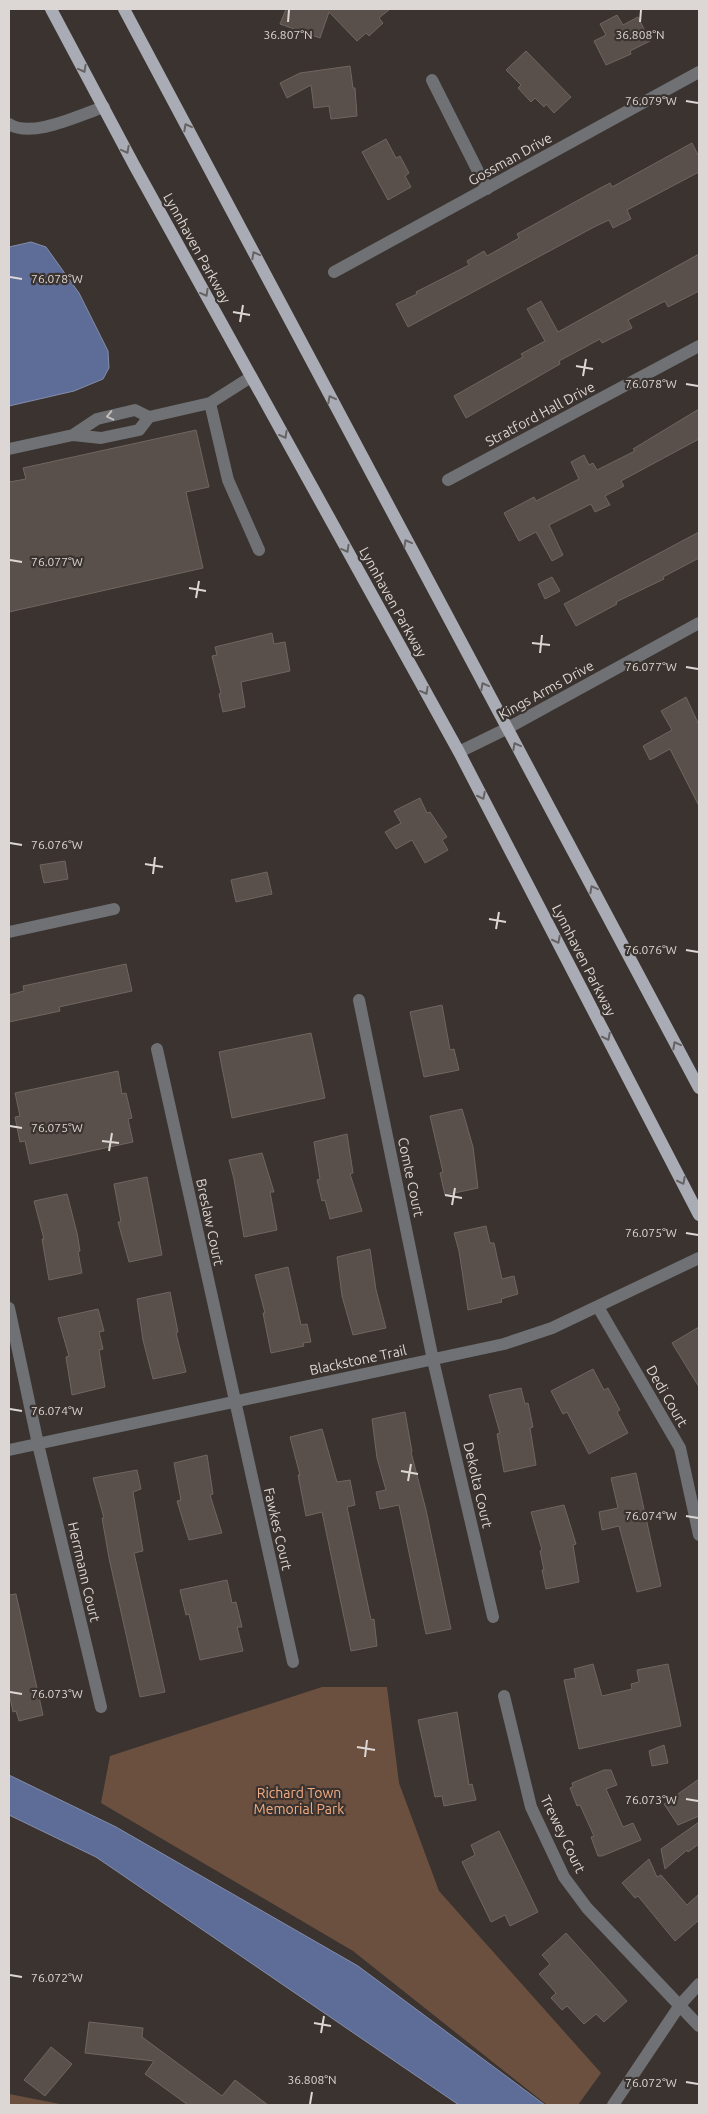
<svg xmlns="http://www.w3.org/2000/svg" width="708" height="2114" font-family="Ubuntu,sans-serif">
<style>
.green{fill:#6b5040}
.water{fill:#5e6d98;stroke:#848daa}
.building{fill:#59504b;stroke:#6f6661}
.lines{fill:none;stroke-linecap:round;stroke-linejoin:round}
.minor{stroke:#6f7175;stroke-width:12}
.major{stroke:#a9acb4;stroke-width:12}
.oneway{stroke:#676364}
.oneway2{stroke:#c1bebc}
.ticks{fill:none;stroke:#dcd7d4;stroke-width:2}
.labels{text-anchor:middle;dominant-baseline:central;stroke-width:4.5;stroke-linejoin:round;paint-order:stroke}
.street-label{font-size:14px;fill:#dcd7d4;stroke:#3b332f}
.park-label{font-size:14px;fill:#f3ac83;stroke:#3b332f}
.ticks-label{font-size:12px;text-anchor:middle;fill:#dcd7d4;stroke:#3b332f;stroke-width:4.5;stroke-linejoin:round;paint-order:stroke}
</style>
<rect width="100%" height="100%" fill="#3b332f"/>
<path class="green" d="M322,1687H387L399,1783L439,1891L601,2073L578,2105H547L353,1951L101,1803L110,1756Z
M9,2094L65,2105H9Z"/>
<path class="water" d="M31,242L46,247L79,293L108,351L109,368L103,379L74,391L9,406V247Z
M9,1775L116,1827L358,1966L545,2105H459L96,1857L9,1815Z"/>
<path class="building" d="M286,9H390L379,18L383,23L369,36L366,33L357,41L329,12L320,38L280,24Z
M617,15L623,25L638,17L650,41L630,51L631,54L606,65L594,41L606,35L600,24Z
M526,51L571,97L554,113L546,104L544,107L535,98L531,102L518,88L521,85L506,70Z
M350,66L353,88H355L357,116L331,119L329,106L314,108L311,85L287,98L280,83L300,73Z
M386,139L396,158L400,156L409,173L405,176L411,187L388,200L362,152Z
M692,143L699,157V172L627,210L631,219L613,228L609,220L596,226L408,327L396,304L417,294L416,292L469,265L467,261L484,251L487,256L519,238L517,234L593,192L610,183L612,187Z
M699,254V291L668,307L665,301L628,320L632,328L602,343L600,339L559,361L560,364L466,418L454,396L523,357L521,354L545,341L527,309L541,301L558,332Z
M699,409V439L621,481L624,486L605,496L610,505L595,512L591,504L549,525L563,555L552,561L536,532L519,541L504,513L534,497L536,501L579,479L571,462L584,455L589,465L593,463L597,470L635,451L633,449Z
M196,430L209,487L186,492L203,568L9,612V482L26,479L23,468Z
M699,532V558L663,577L664,579L616,602L617,604L576,626L564,604Z
M552,577L560,591L545,599L538,584Z
M272,633L274,644L285,642L290,671L241,682L245,707L223,712L219,694L221,693L212,656L217,655L215,647Z
M686,697L699,725V806L670,749L650,760L643,746L672,730L661,711Z
M420,798L427,813L430,812L447,837L442,840L448,850L425,863L412,840L396,849L385,832L401,823L394,811Z
M65,861L68,879L44,883L40,865Z
M267,872L272,894L236,902L231,880Z
M126,964L132,991L59,1007L60,1011L9,1022V995L24,991L23,986Z
M442,1005L450,1050L454,1049L459,1070L424,1077L410,1012Z
M311,1033L325,1098L232,1118L219,1052Z
M118,1071L122,1094L126,1093L132,1118L128,1119L133,1142L30,1164L25,1141L20,1142L15,1117L20,1116L15,1093Z
M462,1109L473,1147L478,1188L445,1195L440,1173L443,1172L430,1116Z
M347,1134L353,1173L350,1174L362,1211L330,1219L325,1200L322,1201L317,1180L320,1179L314,1142Z
M262,1153L274,1192H270L277,1230L244,1237L234,1179L229,1160Z
M147,1177L162,1255L129,1262L118,1222H121L114,1184Z
M67,1194L77,1233L80,1251L78,1252L82,1273L49,1280L42,1239H44L34,1201Z
M486,1226L490,1243H494L502,1279L514,1276L518,1294L501,1299L502,1302L468,1310L459,1251L454,1233Z
M370,1249L376,1290L386,1328L353,1335L342,1296L337,1257Z
M288,1267L301,1325L307,1324L311,1342L303,1343L304,1346L271,1353L263,1313H265L255,1275Z
M170,1292L178,1332L176,1333L186,1372L153,1379L143,1340L137,1299Z
M98,1309L104,1331L99,1332L103,1349L99,1350L105,1387L72,1395L66,1357L69,1356L58,1318Z
M699,1327V1387L672,1343Z
M593,1369L604,1390L608,1388L620,1410L617,1412L628,1433L589,1454L567,1412L563,1414L551,1391Z
M521,1388L525,1404L528,1403L533,1427L530,1428L536,1465L504,1472L497,1434L500,1433L489,1395Z
M405,1412L412,1452H411L426,1510L451,1629L426,1634L399,1505L380,1509L376,1492L386,1490L377,1458L372,1419Z
M322,1429L337,1482L350,1480L355,1505L347,1507L371,1620L374,1619L377,1646L351,1651L322,1512L306,1516L298,1475H300L290,1437Z
M207,1455L213,1494L210,1495L222,1533L189,1540L177,1501L181,1500L174,1463Z
M137,1470L141,1489L133,1492L143,1551L134,1553L165,1692L140,1697L109,1558L102,1518H104L93,1478Z
M636,1473L661,1586L637,1592L619,1526L602,1530L599,1512L618,1508L611,1478Z
M564,1505L576,1544L573,1545L579,1582L546,1589L542,1570H544L540,1551L542,1550L531,1512Z
M227,1580L232,1603L236,1602L242,1627H237L243,1651L200,1660L189,1614L186,1615L180,1590Z
M16,1594L43,1715L19,1721L16,1711L13,1712L9,1693V1595Z
M593,1664L602,1696L632,1689L631,1684L639,1682L637,1670L668,1664L681,1726L579,1749L564,1680L576,1678L574,1669Z
M457,1712L469,1785L472,1784L476,1800L444,1806L442,1796L435,1797L418,1720Z
M664,1745L668,1763L652,1766L649,1751Z
M604,1770H611L617,1785L606,1789L623,1827L633,1823L641,1840L602,1856H598L591,1837L594,1836L580,1805L577,1806L570,1788L573,1787L572,1783Z
M699,1779V1816L678,1825L664,1804Z
M699,1822V1844L688,1852L687,1850L665,1869L661,1849Z
M499,1831L538,1912L510,1926L505,1915L491,1922L462,1862L475,1855L471,1845Z
M649,1859L657,1877L661,1875L687,1905L699,1894V1920L675,1941L638,1896L635,1898L622,1883Z
M566,1933L627,2001L604,2022L596,2014L584,2024L567,2006L562,2010L551,1998L556,1993L539,1974L550,1964L542,1955Z
M89,2022L143,2028L142,2037L222,2096L235,2080L268,2105H188L145,2074L154,2061L85,2053Z
M51,2047L72,2064L45,2096L24,2080Z"/>
<g class="lines">
<path class="minor" d="M432,80L487,189
M9,124C32,139 79,115 104,107
M334,272L699,72
M210,403L228,480L259,550
M73,435L101,438L139,430L149,417L210,403L251,377
M9,449L73,435L97,419L135,410L149,417
M448,480L699,346
M459,752L506,729L699,623
M9,932L114,909
M359,1000L433,1360L493,1617
M157,1049L293,1662
M598,1307L680,1448L699,1535
M9,1308L38,1444L101,1707
M9,1450L504,1344L552,1328L699,1258
M504,1696L531,1807L564,1877L587,1908L699,2026
M613,2105L680,2005L699,1984"/>
<path class="major" d="M51,9L134,165L459,752L699,1215
M124,9L699,1088"/>
</g>
<defs><path id="oneway-chevron" d="M-2-3.5L2.5 0L-2 3.5" fill="none" stroke-width="1.6" stroke-linecap="round" stroke-linejoin="round" transform="scale(1.25)"/></defs>
<g class="oneway">
<use href="#oneway-chevron" transform="translate(83 69) rotate(62)"/>
<use href="#oneway-chevron" transform="translate(187 127) rotate(-118)"/>
<use href="#oneway-chevron" transform="translate(126 150) rotate(62)"/>
<use href="#oneway-chevron" transform="translate(255 255) rotate(-118)"/>
<use href="#oneway-chevron" transform="translate(205 293) rotate(61)"/>
<use href="#oneway-chevron" transform="translate(331 399) rotate(-118)"/>
<use href="#oneway-chevron" transform="translate(284 435) rotate(61)"/>
<use href="#oneway-chevron" transform="translate(407 543) rotate(-118)"/>
<use href="#oneway-chevron" transform="translate(346 549) rotate(61)"/>
<use href="#oneway-chevron" transform="translate(484 686) rotate(-118)"/>
<use href="#oneway-chevron" transform="translate(425 691) rotate(61)"/>
<use href="#oneway-chevron" transform="translate(516 746) rotate(-118)"/>
<use href="#oneway-chevron" transform="translate(482 796) rotate(63)"/>
<use href="#oneway-chevron" transform="translate(593 889) rotate(-118)"/>
<use href="#oneway-chevron" transform="translate(557 940) rotate(63)"/>
<use href="#oneway-chevron" transform="translate(607 1037) rotate(63)"/>
<use href="#oneway-chevron" transform="translate(676 1045) rotate(-118)"/>
<use href="#oneway-chevron" transform="translate(682 1181) rotate(63)"/>
</g>
<use class="oneway2" href="#oneway-chevron" transform="translate(110 416) rotate(167)"/>
<path class="ticks" d="M288,22L289,10M640,22L641,10M686,101L698,103M10,277L22,279M233,312L250,315M240,322L243,305M576,366L593,369M583,376L586,359M686,384L698,386M10,560L22,562M189,588L206,591M196,598L199,581M532,643L550,645M540,653L542,635M686,667L698,669M10,843L22,845M145,864L163,867M153,874L155,857M489,919L506,922M496,929L499,912M686,950L698,952M10,1126L22,1128M102,1141L119,1143M109,1151L112,1133M445,1195L462,1198M452,1205L455,1188M686,1233L698,1235M10,1409L22,1411M401,1471L418,1474M408,1481L411,1464M686,1516L698,1518M10,1692L22,1694M357,1747L375,1750M365,1757L367,1740M686,1799L698,1801M10,1975L22,1977M314,2023L331,2026M321,2033L324,2016M686,2082L698,2084M310,2104L312,2092"/>
<g class="labels">
<g class="street-label">
<text transform="translate(510 159) rotate(-29)">Gossman Drive</text>
<text transform="translate(197 248) rotate(61)">Lynnhaven Parkway</text>
<text transform="translate(540 414) rotate(-28)">Stratford Hall Drive</text>
<text transform="translate(393 602) rotate(61)">Lynnhaven Parkway</text>
<text transform="translate(546 690) rotate(-29)">Kings Arms Drive</text>
<text transform="translate(584 960) rotate(63)">Lynnhaven Parkway</text>
<text transform="translate(411 1177) rotate(78)">Comte Court</text>
<text transform="translate(210 1222) rotate(78)">Breslaw Court</text>
<text transform="translate(358 1360) rotate(-12)">Blackstone Trail</text>
<text transform="translate(667 1396) rotate(60)">Dedi Court</text>
<text transform="translate(478 1485) rotate(77)">Dekolta Court</text>
<text transform="translate(278 1529) rotate(77)">Fawkes Court</text>
<text transform="translate(84 1572) rotate(77)">Herrmann Court</text>
<text transform="translate(563 1834) rotate(64)">Trewey Court</text>
</g>
<g class="park-label">
<text x="299" y="1793">Richard Town<tspan x="299" dy="16">Memorial Park</tspan></text>
</g>
</g>
<g class="ticks-label">
<text x="288" y="39">36.807°N</text>
<text x="640" y="39">36.808°N</text>
<text x="651" y="105">76.079°W</text>
<text x="57" y="283">76.078°W</text>
<text x="651" y="388">76.078°W</text>
<text x="57" y="566">76.077°W</text>
<text x="651" y="671">76.077°W</text>
<text x="57" y="849">76.076°W</text>
<text x="651" y="954">76.076°W</text>
<text x="57" y="1132">76.075°W</text>
<text x="651" y="1237">76.075°W</text>
<text x="57" y="1415">76.074°W</text>
<text x="651" y="1520">76.074°W</text>
<text x="57" y="1698">76.073°W</text>
<text x="651" y="1804">76.073°W</text>
<text x="57" y="1982">76.072°W</text>
<text x="312" y="2084">36.808°N</text>
<text x="651" y="2087">76.072°W</text>
</g>
<rect width="708" height="2114" fill="none" stroke="#dcd7d4" stroke-width="20"/>
</svg>
